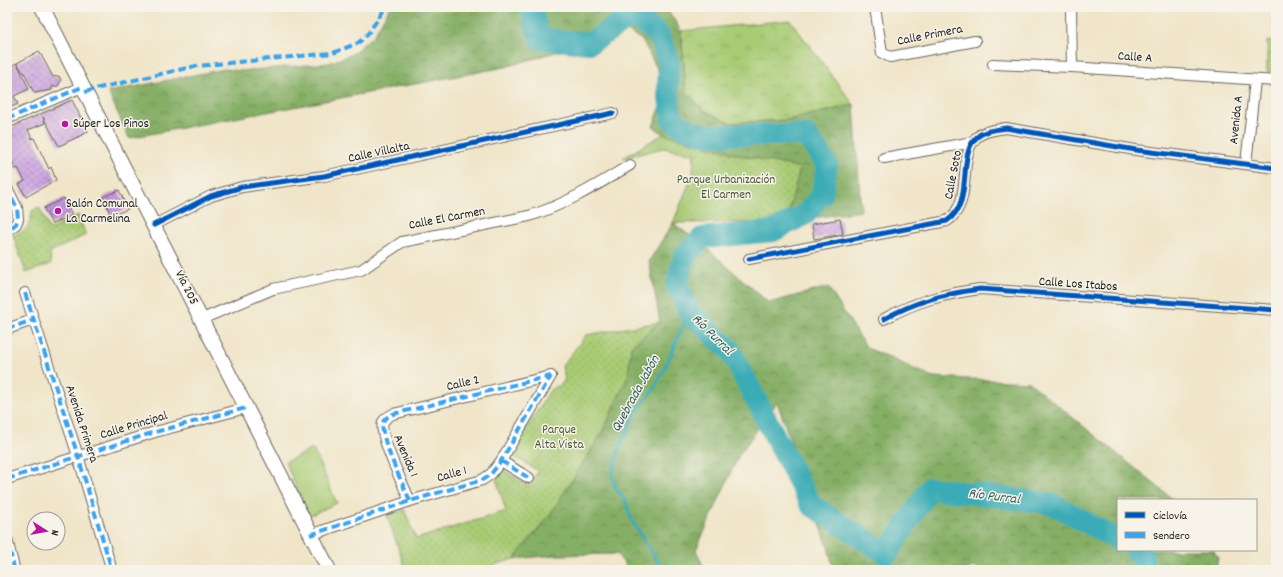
<svg xmlns="http://www.w3.org/2000/svg" width="1283" height="577" font-family="Dekko,sans-serif">
<style>
.grass{fill:url(#grass-tufts);stroke:#627448}
.forest{fill:url(#forest-crowns);stroke:#516641}
.park{fill:url(#park-dots);stroke:#627448}
.pitch{fill:#a8cb74;stroke:#627448}
.lines{fill:none;stroke-linecap:round;stroke-linejoin:round}
.stream{stroke:#3bacb6;stroke-width:3.5}
.river{stroke:#3bacb6;stroke-width:22}
.building{fill:url(#building-cross-hatch)}
.minor-casing{stroke:#666259;stroke-width:12}
.secondary-casing{stroke:#666259;stroke-width:16}
.minor{stroke:#fff;stroke-width:10}
.secondary{stroke:#fff;stroke-width:14}
.quiet{stroke:#3da2ea;stroke-width:4;stroke-dasharray:8 4;stroke-linecap:butt}
.cycleway-casing{stroke:#f7f3e8;stroke-width:8}
.cycleway{stroke:#0057b8;stroke-width:5}
.poi-dot{fill:#b5179e;stroke:#f7f3e8;stroke-width:1.5}
.labels{text-anchor:middle;dominant-baseline:central;stroke-width:3;stroke-linejoin:round;paint-order:stroke}
.street-label{font-size:13px;fill:#1c1c1c;stroke:#f7f3e8}
.poi-label{font-size:13px;fill:#1c1c1c;stroke:#f7f3e8;text-anchor:start}
.park-label{font-size:13px;fill:#4d593b;stroke:#f7f3e8}
.water-label{font-size:14px;font-style:italic;fill:#2a5d61;stroke:#f7f3e8}
</style>
<defs>
<pattern id="grass-tufts" width="24" height="20" patternUnits="userSpaceOnUse"><rect width="24" height="20" fill="#a8cb74"/><path d="M3 7l-1-3M5 7V3M7 7l1-3M15 17l-1-3M17 17v-4M19 17l1-3" fill="none" stroke="#90ae64"/></pattern>
<pattern id="forest-crowns" width="20" height="18" patternUnits="userSpaceOnUse"><rect width="20" height="18" fill="#86af66"/><path d="M2 6a3 3 0 1 1 6 0M12 15a3 3 0 1 1 6 0" fill="none" stroke="#6d8e53"/></pattern>
<pattern id="park-dots" width="8" height="8" patternUnits="userSpaceOnUse"><rect width="8" height="8" fill="#a8cb74"/><path d="M2 2h.1M6 6h.1" fill="none" stroke="#90ae64" stroke-width="1.8" stroke-linecap="round"/></pattern>
<pattern id="building-cross-hatch" width="8" height="8" patternUnits="userSpaceOnUse"><rect width="8" height="8" fill="#c69ae0"/><path d="M0 0l8 8M0 8l8-8" fill="none" stroke="#a07db5"/></pattern>
</defs>
<rect width="100%" height="100%" fill="#f7f3e8"/>
<filter id="ink" filterUnits="userSpaceOnUse"><feTurbulence type="fractalNoise" baseFrequency=".025" numOctaves="2"/><feDisplacementMap in="SourceGraphic" scale="8" xChannelSelector="R" yChannelSelector="G"/><feConvolveMatrix kernelMatrix="1 2 1 2 8 2 1 2 1" color-interpolation-filters="sRGB"/></filter>
<filter id="wash" filterUnits="userSpaceOnUse"><feTurbulence type="fractalNoise" baseFrequency=".012" numOctaves="4" result="noise"/><feDisplacementMap in="SourceGraphic" scale="16" xChannelSelector="R" yChannelSelector="G"/><feGaussianBlur stdDeviation="0.9" result="paint"/><feColorMatrix in="noise" values="0 0 0 0 0 0 0 0 0 0 0 0 0 0 0 0 0 1.4 0 .05"/><feComposite in="paint" operator="in"/></filter>
<g filter="url(#wash)">
<rect width="100%" height="100%" fill="#f0e5c9"/>
<path class="grass" d="M790,20L854,105L787,120L729,123L704,110L686,92L681,31Z"/>
<path class="forest" d="M390,7H666L681,31L686,92L704,111L730,123L787,120L854,105L861,211L786,222L799,168L735,154L663,134L653,126L668,89L642,40L627,31L505,67L129,138L108,92L224,69L242,71L329,63L352,54L373,36Z
M673,223L704,246L769,303L828,287L867,348L933,377L1029,382L1174,500H1118V550H1213L1218,557L1216,570H977L974,567L965,570H834L827,544L777,402L739,455L696,550L705,570H629L617,554L557,555L514,559L549,516L602,433L628,376L631,346L660,322L649,261Z"/>
<path class="park" d="M1267,41L1276,42V73L1267,72Z
M663,134L735,154L800,168L786,222L673,223L693,174L694,154L663,148L623,158Z
M39,207L50,230L78,215L86,235L50,252L51,264L26,273L13,235C28,230 30,227 32,211Z
M660,322L631,346L628,376L602,433L549,516L514,559L478,570H406L387,516L404,509L416,539L506,511L495,475L502,469L529,487L538,471L510,454L551,389L561,385L565,379L562,366L586,335Z"/>
<path class="pitch" d="M313,449L337,503L309,516L285,462Z"/>
<g class="lines">
<path class="stream" d="M663,570L632,521L625,500L616,489L612,475L620,447L636,412L652,392L664,370L689,312"/>
<path class="river" d="M535,7L532,13L540,39L590,43L633,15L658,34L669,62L668,89L672,119L684,128L708,135H806L827,165L822,194L806,214L773,231L702,238L684,256L677,285L689,312L730,350L811,505L887,554L930,488L1053,504L1118,540
M1135,550L1142,554L1144,570"/>
</g>
<g id="blocks">
<path class="building" d="M39,51L53,77L59,76L61,80L58,86L52,87V90L34,93L24,72H23L17,63Z
M17,63L29,89L14,96L18,104L7,109V68Z
M72,100L88,132L59,146L43,117L45,123L28,130L32,139L34,138L49,169L51,167L56,180L26,197L19,184L25,181L18,168L15,169L7,149V129Z
M7,190L15,214L7,217Z
M119,190L128,209L111,216L103,197Z
M64,198L72,215L52,224L44,208Z
M840,219L843,234L814,239L812,224Z"/>
</g>
</g>
<g filter="url(#ink)">
<use href="#blocks" fill-opacity="0" stroke="#666259" stroke-width="1"/>
<g class="lines">
<defs>
<path id="minor" d="M875,7L882,53L890,57L975,41
M1071,7L1072,67
M993,64L1072,67L1276,81
M7,119L82,87
M884,158L973,142
M1246,164L1255,80
M7,188L17,208L18,219L16,224L7,231
M154,225L211,196L242,187L324,176L613,113
M749,259L947,221C975,202 956,155 977,137C985,130 996,130 1006,128L1136,150L1276,168
M25,293L78,456L110,564
M202,319L273,289L361,270L402,242L529,216C565,205 597,185 630,165
M884,319C916,301 944,294 980,289L1276,310
M7,329L33,320
M501,461L529,478
M7,479L155,432L246,408
M410,501C404,486 378,435 383,422C385,418 389,416 393,414L551,376
M310,535L410,501L482,480L491,474L501,461L551,376
M7,539L14,568"/>
<path id="secondary" d="M42,7L329,570"/>
</defs>
<use href="#minor" class="minor-casing"/>
<use href="#secondary" class="secondary-casing"/>
<use href="#minor" class="minor"/>
<use href="#secondary" class="secondary"/>
<path class="quiet" d="M85,92L99,88L196,66L333,53L358,43L367,35L386,7
M7,119L82,87
M7,188L17,208L18,219L16,224L7,231
M25,293L78,456L110,564
M7,329L33,320
M501,461L529,478
M7,479L155,432L246,408
M410,501C404,486 378,435 383,422C385,418 389,416 393,414L551,376
M310,535L410,501L482,480L491,474L501,461L551,376
M7,539L14,568"/>
<defs>
<path id="cycleway" d="M154,225L211,196L242,187L324,176L613,113
M749,259L947,221C975,202 956,155 977,137C985,130 996,130 1006,128L1136,150L1276,168
M884,319C916,301 944,294 980,289L1276,310"/>
</defs>
<use href="#cycleway" class="cycleway-casing"/>
<use href="#cycleway" class="cycleway"/>
</g>
</g>
<g class="poi-dot">
<circle cx="65" cy="124" r="4"/>
<circle cx="58" cy="211" r="4"/>
</g>
<g class="labels">
<g class="street-label">
<text transform="translate(930 36) rotate(-11)">Calle Primera</text>
<text transform="translate(1135 58) rotate(4)">Calle A</text>
<text transform="translate(1237 120) rotate(-84)">Avenida A</text>
<text transform="translate(379 153) rotate(-12)">Calle Villalta</text>
<text transform="translate(954 175) rotate(-79)">Calle Soto</text>
<text transform="translate(447 219) rotate(-11)">Calle El Carmen</text>
<text transform="translate(1078 285) rotate(4)">Calle Los Itabos</text>
<text transform="translate(186 288) rotate(63)">Vía 205</text>
<text transform="translate(463 384) rotate(-13)">Calle 2</text>
<text transform="translate(81 424) rotate(72)">Avenida Primera</text>
<text transform="translate(134 426) rotate(-17)">Calle Principal</text>
<text transform="translate(405 456) rotate(67)">Avenida 1</text>
<text transform="translate(452 475) rotate(-16)">Calle 1</text>
</g>
<g class="poi-label">
<text x="73" y="124">Súper Los Pinos</text>
<text x="66" y="204">Salón Comunal<tspan x="66" dy="15">La Carmelina</tspan></text>
</g>
<g class="park-label">
<text x="726" y="180">Parque Urbanización<tspan x="726" dy="15">El Carmen</tspan></text>
<text x="559" y="430">Parque<tspan x="559" dy="15">Alta Vista</tspan></text>
</g>
<g class="water-label">
<text transform="translate(712 335) rotate(45)">Río Purral</text>
<text transform="translate(636 394) rotate(-61)">Quebrada Jabón</text>
<text transform="translate(994 497) rotate(7)">Río Purral</text>
</g>
</g>
<rect width="1283" height="577" fill="none" stroke="#f7f3e8" stroke-width="24"/>
<rect x="1117" y="499" width="140" height="52" fill="#f7f3e8" stroke="#9f9d96"/>
<rect x="1125" y="512" width="20" height="6" fill="#0057b8" stroke="#9f9d96"/>
<text x="1153" y="519" font-size="12" fill="#1c1c1c">Ciclovía</text>
<rect x="1125" y="532" width="20" height="6" fill="#3da2ea" stroke="#9f9d96"/>
<text x="1153" y="539" font-size="12" fill="#1c1c1c">Sendero</text>
<g transform="translate(46 531) rotate(101)"><circle r="19" fill="#f7f3e8" stroke="#9f9d96"/>
<path d="M0-3L7 15L0 10L-7 15Z" fill="#b5179e"/>
<text y="-6" font-size="11" font-weight="bold" text-anchor="middle" fill="#1c1c1c">N</text>
</g>
</svg>
